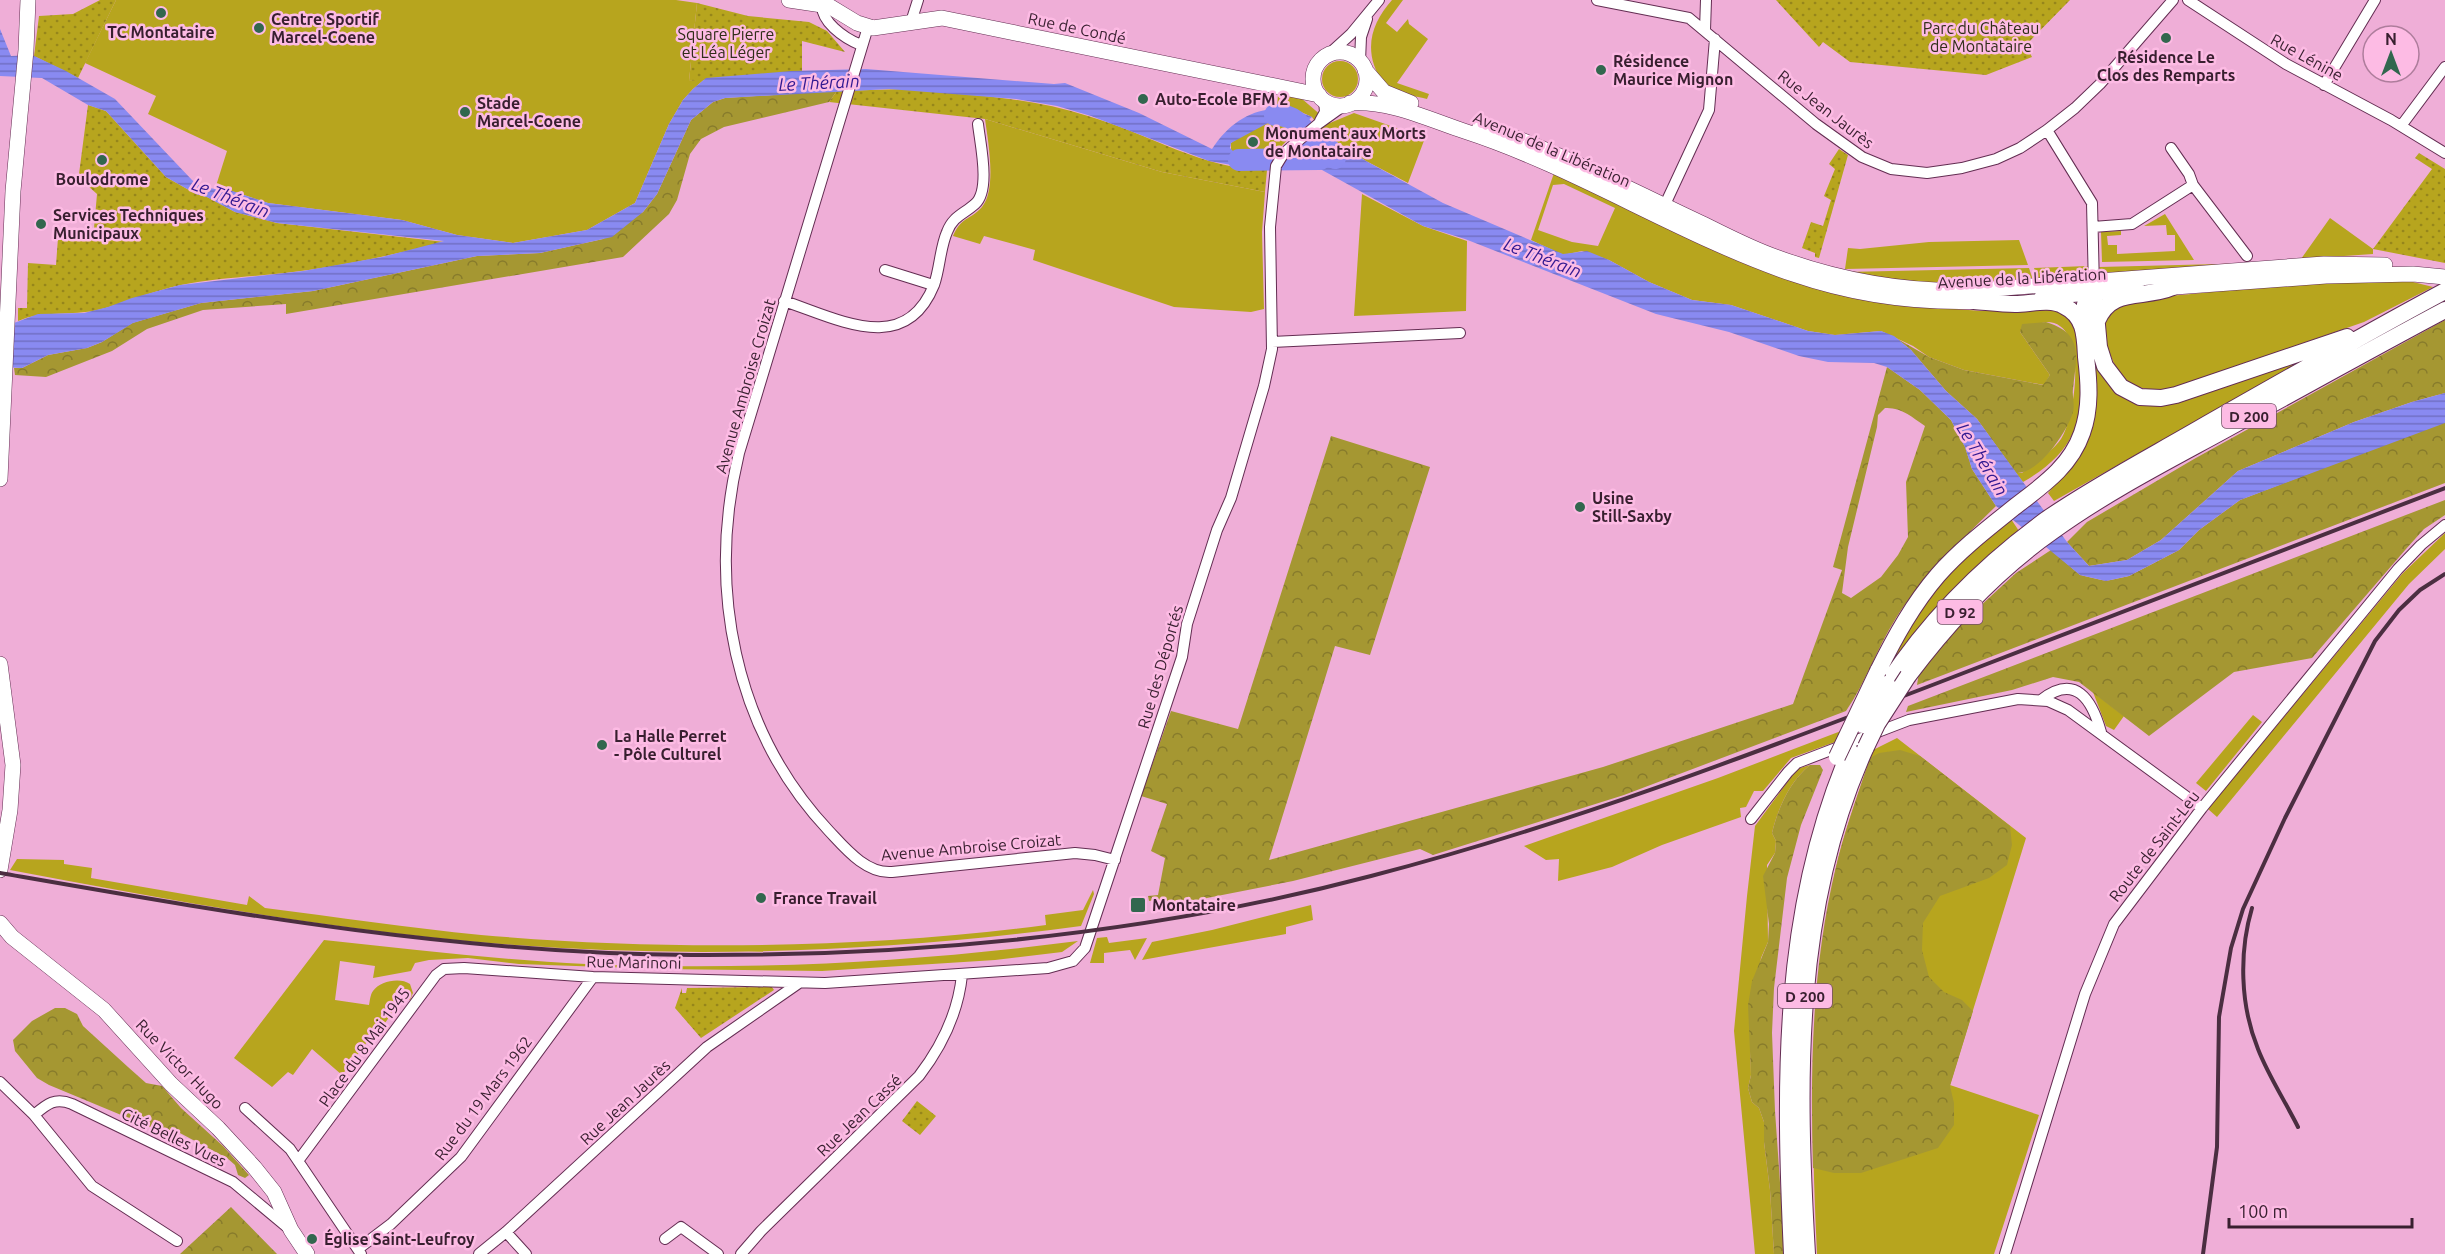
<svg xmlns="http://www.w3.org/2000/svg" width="2445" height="1254" font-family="Ubuntu,sans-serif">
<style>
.green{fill:#b7a51e;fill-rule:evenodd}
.forest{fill:url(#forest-crowns);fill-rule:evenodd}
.park{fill:url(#park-dots)}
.water{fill:url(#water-rules)}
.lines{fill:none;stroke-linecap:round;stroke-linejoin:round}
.river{stroke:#898af1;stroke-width:22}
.street-casing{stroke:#632d52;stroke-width:12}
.secondary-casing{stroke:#632d52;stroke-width:16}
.primary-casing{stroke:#632d52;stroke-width:18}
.street{stroke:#fff;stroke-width:10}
.secondary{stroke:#fff;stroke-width:15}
.primary{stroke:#fff;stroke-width:16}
.rail{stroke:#4b2e41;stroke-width:4}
.primary-bridge-casing{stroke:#632d52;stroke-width:18;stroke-linecap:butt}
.primary-bridge{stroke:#fff;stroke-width:16}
.poi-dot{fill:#32674e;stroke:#fdbbe4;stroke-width:2}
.labels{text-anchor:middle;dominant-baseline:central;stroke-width:5;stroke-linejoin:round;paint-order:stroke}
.shield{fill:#fdbbe4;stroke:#734e65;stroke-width:1.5}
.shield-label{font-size:15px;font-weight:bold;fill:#381f2f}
.poi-label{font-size:16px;font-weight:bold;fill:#381f2f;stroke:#fdbbe4;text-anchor:start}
.street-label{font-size:16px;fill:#381f2f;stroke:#fdbbe4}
.park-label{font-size:16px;fill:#312e18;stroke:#fdbbe4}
.water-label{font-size:18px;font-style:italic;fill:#321991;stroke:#fdbbe4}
</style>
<defs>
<pattern id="forest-crowns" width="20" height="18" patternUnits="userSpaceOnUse" patternTransform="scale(1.5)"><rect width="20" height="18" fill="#a59732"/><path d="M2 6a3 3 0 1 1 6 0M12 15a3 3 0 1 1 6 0" fill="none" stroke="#877b2b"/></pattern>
<pattern id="park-dots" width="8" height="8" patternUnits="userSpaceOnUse" patternTransform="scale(1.5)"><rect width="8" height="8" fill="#b7a51e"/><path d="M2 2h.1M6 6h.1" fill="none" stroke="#96861b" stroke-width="1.8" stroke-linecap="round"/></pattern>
<pattern id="water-rules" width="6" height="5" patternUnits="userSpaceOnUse" patternTransform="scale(1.5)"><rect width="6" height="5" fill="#898af1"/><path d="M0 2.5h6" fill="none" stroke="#7170c4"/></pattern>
</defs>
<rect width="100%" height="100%" fill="#efaed7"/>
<path class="green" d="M116,0H676L697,3L689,81L706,78L693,89L683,100L669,124L635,203L587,230L513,243L457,235L402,220L268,203L226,189H215L227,151L148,114L156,96L85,63Z
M1392,0H1403L1386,23L1397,32L1408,19L1409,24L1428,39L1397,83L1429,94L1427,99C1414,96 1398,93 1387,85C1380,80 1377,73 1374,65C1366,41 1375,19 1392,0Z
M1322 79a18 18 0 1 1 36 0a18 18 0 1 1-36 0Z
M1278,95L1301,98L1330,123L1354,113L1425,138L1408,183L1366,161L1323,133L1312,117L1301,112L1277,108Z
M985,119L1162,172L1265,192L1262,232L1264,309L1251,312L1174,307L1033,260L1035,250L984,236L980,244L953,236C962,216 969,221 982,207C997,189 988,141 985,119Z
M1286,121L1296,131L1272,156L1235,153L1231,151V143C1245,132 1267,120 1286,121Z
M1554,173L1901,305L1982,311L2036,307L2059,309L2078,328C2083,398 2093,442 2023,482L2016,473H2022C2033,464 2053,451 2061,439C2075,418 2090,321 2046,322C2038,323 2027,330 2020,332L2050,375L2044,385L1964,370L1929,357L1913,346L1881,331L1835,335L1808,331L1731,305L1692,300L1649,282L1609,260L1582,251L1563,255L1531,240ZM1564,184L1615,208L1598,246L1572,242L1538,230L1553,185Z
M1362,194L1423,226L1467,241L1466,311L1354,316Z
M2165,214L2194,260L2102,262L2101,232L2121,231V235L2107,236L2108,245H2117V254L2175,251V235H2167L2166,225L2144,226Z
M2330,218L2373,249V254L2301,259Z
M2019,240L2028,265L1845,269L1848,248L1860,249L1929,242Z
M2259,263L2104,274L2099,267Z
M2088,266L2085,277L2038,279L2034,268Z
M2029,268L2034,283L1933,287L1845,272Z
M2331,279L2409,281L2433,287L2364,322L2170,389C2154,391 2135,390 2123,377C2111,364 2092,317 2116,307C2143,296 2174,296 2202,293C2245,288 2288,284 2331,279Z
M2093,359L2127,398L2299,361L2295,365L2054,501L2048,493L2079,457Z
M2009,516L2019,531L1889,669C1907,603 1961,562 2009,516Z
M2445,533V549L2409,584L2217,817L2208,809L2402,574Z
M2093,692L2124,716L2114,730L2106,726Z
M2253,715L2262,722L2206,791L2196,783Z
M1841,731L1835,742L1791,758L1763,791H1754L1746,807L1740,808L1741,817L1662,845L1612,867L1558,881L1559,859L1546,860L1524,846L1718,778Z
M1897,738L2026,838L1950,1085L2039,1115L1994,1254H1817C1811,1126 1808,998 1835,872C1844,830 1860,790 1873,750Z
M1810,765C1790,781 1778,808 1772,833L1776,841L1775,853L1767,865L1768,942L1761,958L1750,1037L1751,1075L1748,1088L1752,1102L1759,1108L1764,1122V1142L1770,1190L1774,1254H1755L1734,1031L1747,896L1755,826L1797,769Z
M17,859L64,860V864L92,868L91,878L247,905L249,896L265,908C337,917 409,928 481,935C664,951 863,949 1046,925L1045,915L1083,910L1093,890L1094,894L1081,926C865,955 644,961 427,937C287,922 148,896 10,870Z
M1311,905L1313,920L1286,927V934L1142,960L1152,942L1212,930Z
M1107,937L1109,943L1147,938L1135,960L1130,950L1104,953V963H1090L1097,938Z
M324,940C411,949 498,960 586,964C750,971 915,962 1078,941L1062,952L995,960L822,971L661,969L519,964L468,958L429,960L415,963L411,971L373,978L375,966L340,961L335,1000L369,1005C370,1001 370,995 373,991C380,981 400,977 410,984L413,993L410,1000L403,997L385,1023L389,1027L381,1037L373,1034L342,1075L312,1049L293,1075L288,1072L272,1087L234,1058Z"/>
<path class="forest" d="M837,91L829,102L724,127L701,139L690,154L677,200L669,214L623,257L286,314V304L203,310L147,329L112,351L46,377L15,375L14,368H22L48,355L87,348L102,342L132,323L201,303L313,291L477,256L540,253L603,239L643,212L657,194L691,120L713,102L725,98Z
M2445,320V393L2412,402L2354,422L2238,471L2161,540L2127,560L2089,566L2067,542L2087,522L2194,459Z
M2046,322C2085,334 2076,357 2073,389C2072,396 2075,405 2073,412C2068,431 2038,475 2016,473L1977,419L1946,391L1911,350L1896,338L1929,357L1964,370L2043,385L2050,375L2020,332L2022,324Z
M1887,367L1920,390L1951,420L1965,447L1972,469L1996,506C1960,542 1924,574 1896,618C1877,648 1866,682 1846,711L1624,795L1433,855L1420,849L1293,881L1156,908L1155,900L1149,901L1148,896L1158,895L1165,858L1151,851L1167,804L1141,796L1171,711L1238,729L1331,436L1430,467L1370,655L1335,646L1269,860L1603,767L1793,704L1842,570L1833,567ZM1885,408C1901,407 1912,417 1925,426L1906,482L1908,537L1898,555L1881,577L1851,598L1842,593L1848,547L1877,427L1878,415Z
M2442,422L2445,423V483L1917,685L1919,672L1964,621L2016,573L2051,550L2080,575L2106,581L2129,576L2179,550L2199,530L2240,500Z
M2445,500V515L2424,529L2406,549L2312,658L2234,672L2149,736L2079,682L2053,677L2012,690L1906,712L1908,706Z
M1900,750L1920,756L2010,826L2012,845L2007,865L1989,878L1940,896L1923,923L1922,950L1929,977L1944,992L1962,1000L1973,1011L1950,1086L1954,1103V1125L1938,1148L1861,1173H1834L1813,1168C1810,1068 1812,965 1836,867C1845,830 1858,794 1870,758L1879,753Z
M1810,765H1820L1823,770L1801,825L1787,878L1774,988L1772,1033L1775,1111L1785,1254H1774L1770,1190L1764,1142V1122L1759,1108L1752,1102L1748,1088L1751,1075L1748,1005L1752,981L1768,942L1769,924L1763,876L1775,853L1776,841L1772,833C1778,808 1790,781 1810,765Z
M55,1008H65L77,1014L83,1026L128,1067L146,1083L162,1086L181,1108L223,1146L249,1175L245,1178L238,1175L235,1165L227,1158L178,1132L150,1127L49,1085L37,1078L15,1051L13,1040L32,1021Z
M231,1207L277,1254H180Z"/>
<path class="park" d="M100,0H116L78,78L34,56L39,16L73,14Z
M1776,0H2070L2026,45L2032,57L1986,75L1850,62L1823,42L1819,47Z
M697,3L748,16L809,22L827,31L845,52L802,41V71L689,81Z
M903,89C966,94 1028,97 1088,116C1147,133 1204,170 1267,170L1265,192L1162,172L985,119L829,102L837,91Z
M88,105L106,111L166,177L196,194L207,197L235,212L277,223L445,242C392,255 339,267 285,273C250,277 215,278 181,285C152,291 126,303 98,310C71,316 43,310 18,321V308H27L28,263L56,265L58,238L93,240L97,194L79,178V174Z
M1839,149L1848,155L1819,258L1815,257V253L1802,248L1811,222L1823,226L1831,200L1824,196L1835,169L1829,164Z
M2419,153L2445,169V263L2373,249L2432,169L2415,158Z
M772,987L774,990L701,1038L675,1008L682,988V993H686L687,988Z
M917,1101L936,1116L920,1135L902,1121Z"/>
<path class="water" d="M0,29L11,56L32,55L66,71L115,99L192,180L200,186L215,189H226L268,203L402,220L457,235L513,243L587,230L635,203L669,124L683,100L693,89L706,78L791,71L866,69L1054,84L1065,83L1139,113L1212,149C1236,112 1272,99 1312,117L1296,131L1286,121L1268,123L1231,143L1230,148L1235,153L1272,156L1267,170H1260L1209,161L1091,116L1057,106L1016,99L889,89L725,98L713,102L691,120L657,194L643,212L612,237L540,253L477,256L313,291L201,303L133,323L102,342L87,348L48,355L22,368L0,367L14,323L38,314L84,313L108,307L132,298L180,285L303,271L382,257L444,241L277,223L235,212L207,197L196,194L166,177L106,111L88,105L42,78L0,76Z
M1323,133L1366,161L1443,203L1563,254L1587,251L1609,260L1649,282L1692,300L1731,305L1808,331L1835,335L1881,331L1894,336L1911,350L1946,391L1977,419L2067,542L2089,566L2127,560L2161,540L2238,471L2354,422L2412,402L2445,393V423L2240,500L2199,530L2179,550L2129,576L2106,581L2080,575L1996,506L1972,469L1965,447L1951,420L1920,390L1887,367L1874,363L1828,362L1799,356L1729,332L1656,314L1465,239L1423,226L1313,165L1285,168L1302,149Z"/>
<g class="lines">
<path class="river" d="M1275,115C1299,114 1304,133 1318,148C1323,152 1329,155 1335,158
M1239,160L1320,159"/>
<defs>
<path id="street" d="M823,0C817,21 846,39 861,45
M1597,0L1689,18L1816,124L1862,157L1891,169L1927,173L1962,168L1996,159L2020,148L2047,130L2075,108L2100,84L2173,0
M2188,0L2286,64L2391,120L2445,153
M911,22L918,0
M868,27L739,453C707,586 733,729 829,831C845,848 866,874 892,872L1075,853L1095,855L1115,860
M1705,30L1706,0
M1329,54L1351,34L1379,0
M1360,61L1361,37L1367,19
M2324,85L2375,0
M1320,121L1325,112L1324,100
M2401,126L2445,67
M2047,130L2092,203L2094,288
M2171,148L2189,174L2193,185L2247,256
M1662,211L1709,110L1715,39
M2093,227L2132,224L2193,185
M885,270L933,285
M784,301C838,319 905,357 934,285C940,268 940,248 947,232C953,216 964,214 975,204C991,190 980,143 978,124
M1272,342L1460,333
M2041,700C2076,673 2092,700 2101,732
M1751,819L1788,772L1797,763L1909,720L2018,699L2048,701L2068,710L2202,808
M0,1082L34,1115L92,1186L177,1241
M245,1108L290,1149L361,1254
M34,1115C47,1104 55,1097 72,1104L233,1182L288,1228
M298,1161L436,975L444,969L464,968L593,977L825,983L1048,968L1073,961L1085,948L1182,657L1187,624L1217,530L1231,498L1264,386L1272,349L1270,227L1276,166L1284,153L1318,124L1346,104
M506,1232L526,1254
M665,1239L681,1227L718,1254
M358,1249L391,1224L461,1157L593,977
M479,1254L506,1232L707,1047L799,983
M741,1254L761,1231L919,1076C942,1046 958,1014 962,975
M2005,1254L2085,994L2114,924L2202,808L2398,569L2421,545L2445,525"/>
<path id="secondary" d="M789,0L829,6L857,23L873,28L942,18L1319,95
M1313 79a27 27 0 1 1 54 0a27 27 0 1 1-54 0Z
M1365,70L1384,92L1411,103
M1350,103C1389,100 1428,119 1464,131C1578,168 1679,235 1793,274C1854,295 1920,304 1985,301
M1480,125C1556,150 1628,189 1701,223C1726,235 1750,248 1776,257C1841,281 1909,293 1978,290L2324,264L2385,265
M2161,288L2326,276L2413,274L2445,277
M2042,297L2137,289
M0,479L13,191L26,50L28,0
M0,664L13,765L10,810L0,870
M0,923L12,937L104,1010L171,1084L218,1128L254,1167L274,1192L291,1230L307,1254"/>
<path id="primary" d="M2097,321C2112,286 2143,300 2173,287
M2084,329L2085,304L2094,292L2099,347L2105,366L2121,387L2140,397L2161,398L2176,395L2347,337
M1878,671C1895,637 1913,604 1938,575C1960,550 1987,529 2012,509C2040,487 2070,468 2082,433C2091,408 2089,382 2086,357C2085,336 2085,316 2064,306C2050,298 2030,304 2015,304C2001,304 1987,302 1974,301
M1908,676C1950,620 1996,571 2053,531C2111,489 2178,456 2241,421C2309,384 2377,346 2445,310
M1887,684C1929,620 1985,564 2047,519C2098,484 2154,455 2207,424C2286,379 2365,334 2445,291
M1792,1254C1784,1084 1781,911 1850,751
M1807,1254C1797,1082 1793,907 1866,747"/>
</defs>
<use href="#street" class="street-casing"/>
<use href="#secondary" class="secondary-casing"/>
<use href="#primary" class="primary-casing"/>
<use href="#street" class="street"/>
<use href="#secondary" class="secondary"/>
<use href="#primary" class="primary"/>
<path class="rail" d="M0,873C230,913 458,954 692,955C919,956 1151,934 1371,876C1564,826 1750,755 1935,684C2105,619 2275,554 2445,488
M2252,908C2239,952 2240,1005 2258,1049C2268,1075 2285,1101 2298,1127
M2203,1254L2217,1147L2219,1017L2231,948L2243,909L2285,818L2375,641L2399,610L2420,590L2445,574"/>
<defs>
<path id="primary-bridge" d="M1863,725L1887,684
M1866,747L1877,724L1908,676
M1837,757L1878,671"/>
</defs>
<use href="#primary-bridge" class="primary-bridge-casing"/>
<use href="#primary-bridge" class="primary-bridge"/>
</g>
<g class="poi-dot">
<circle cx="161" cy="13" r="6"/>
<circle cx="259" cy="28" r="6"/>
<circle cx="2166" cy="38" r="6"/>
<circle cx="1601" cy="70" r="6"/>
<circle cx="1143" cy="99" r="6"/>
<circle cx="465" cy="112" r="6"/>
<circle cx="1253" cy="142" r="6"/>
<circle cx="102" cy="160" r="6"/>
<circle cx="41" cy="224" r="6"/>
<circle cx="1580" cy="507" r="6"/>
<circle cx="602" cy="745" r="6"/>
<circle cx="761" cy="898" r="6"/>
<rect x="1130" y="897" width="16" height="16" rx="3"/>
<circle cx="312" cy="1239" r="6"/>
</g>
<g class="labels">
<g class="shield">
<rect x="2222" y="404" width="54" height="24" rx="4.5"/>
<rect x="1937.5" y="600" width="45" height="24" rx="4.5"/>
<rect x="1778" y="984" width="54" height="24" rx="4.5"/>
</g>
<g class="shield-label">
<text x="2249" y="416">D 200</text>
<text x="1960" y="612">D 92</text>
<text x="1805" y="996">D 200</text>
</g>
<g class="poi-label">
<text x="271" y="19">Centre Sportif<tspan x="271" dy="18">Marcel-Coene</tspan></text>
<text x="161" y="32" text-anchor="middle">TC Montataire</text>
<text x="2166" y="57" text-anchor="middle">Résidence Le<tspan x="2166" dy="18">Clos des Remparts</tspan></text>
<text x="1613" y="61">Résidence<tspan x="1613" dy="18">Maurice Mignon</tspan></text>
<text x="1155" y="99">Auto-Ecole BFM 2</text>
<text x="477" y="103">Stade<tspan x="477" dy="18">Marcel-Coene</tspan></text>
<text x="1265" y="133">Monument aux Morts<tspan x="1265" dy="18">de Montataire</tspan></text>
<text x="102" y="179" text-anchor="middle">Boulodrome</text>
<text x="53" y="215">Services Techniques<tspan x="53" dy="18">Municipaux</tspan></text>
<text x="1592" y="498">Usine<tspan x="1592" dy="18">Still-Saxby</tspan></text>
<text x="614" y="736">La Halle Perret<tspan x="614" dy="18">- Pôle Culturel</tspan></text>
<text x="773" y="898">France Travail</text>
<text x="1152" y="905">Montataire</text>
<text x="324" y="1239">Église Saint-Leufroy</text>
</g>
<g class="street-label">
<text transform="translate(1077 28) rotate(12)">Rue de Condé</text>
<text transform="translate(2307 57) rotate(29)">Rue Lénine</text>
<text transform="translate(1826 109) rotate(38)">Rue Jean Jaurès</text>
<text transform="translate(1552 149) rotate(23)">Avenue de la Libération</text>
<text transform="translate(2022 278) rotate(-3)">Avenue de la Libération</text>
<text transform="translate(745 386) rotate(-74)">Avenue Ambroise Croizat</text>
<text transform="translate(1160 667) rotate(-74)">Rue des Déportés</text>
<text transform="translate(2154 846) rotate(-52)">Route de Saint-Leu</text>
<text transform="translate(971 847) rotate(-5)">Avenue Ambroise Croizat</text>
<text transform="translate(634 962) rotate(1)">Rue Marinoni</text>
<text transform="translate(364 1047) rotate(-54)">Place du 8 Mai 1945</text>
<text transform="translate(180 1064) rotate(46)">Rue Victor Hugo</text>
<text transform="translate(483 1098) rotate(-53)">Rue du 19 Mars 1962</text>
<text transform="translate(625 1102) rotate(-43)">Rue Jean Jaurès</text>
<text transform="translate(859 1115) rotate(-44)">Rue Jean Cassé</text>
<text transform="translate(174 1137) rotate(26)">Cité Belles Vues</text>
</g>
<g class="park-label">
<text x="1981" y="28">Parc du Château<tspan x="1981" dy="18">de Montataire</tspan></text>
<text x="726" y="34">Square Pierre<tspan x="726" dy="18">et Léa Léger</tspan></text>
</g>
<g class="water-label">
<text transform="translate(819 82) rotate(-3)">Le Thérain</text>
<text transform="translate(231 197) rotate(21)">Le Thérain</text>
<text transform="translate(1543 257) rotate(21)">Le Thérain</text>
<text transform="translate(1983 459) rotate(59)">Le Thérain</text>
</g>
</g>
<g transform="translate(2391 54)"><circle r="28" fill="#fdbbe4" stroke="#ae7d9c" stroke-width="1.5"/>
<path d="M0-4.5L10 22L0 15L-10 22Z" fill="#32674e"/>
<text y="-9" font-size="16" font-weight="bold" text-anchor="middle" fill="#381f2f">N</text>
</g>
<path d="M2229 1218v9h183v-9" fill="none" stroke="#381f2f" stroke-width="3"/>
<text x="2238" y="1218" font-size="18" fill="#381f2f" stroke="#fdbbe4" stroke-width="4.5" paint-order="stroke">100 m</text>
</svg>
